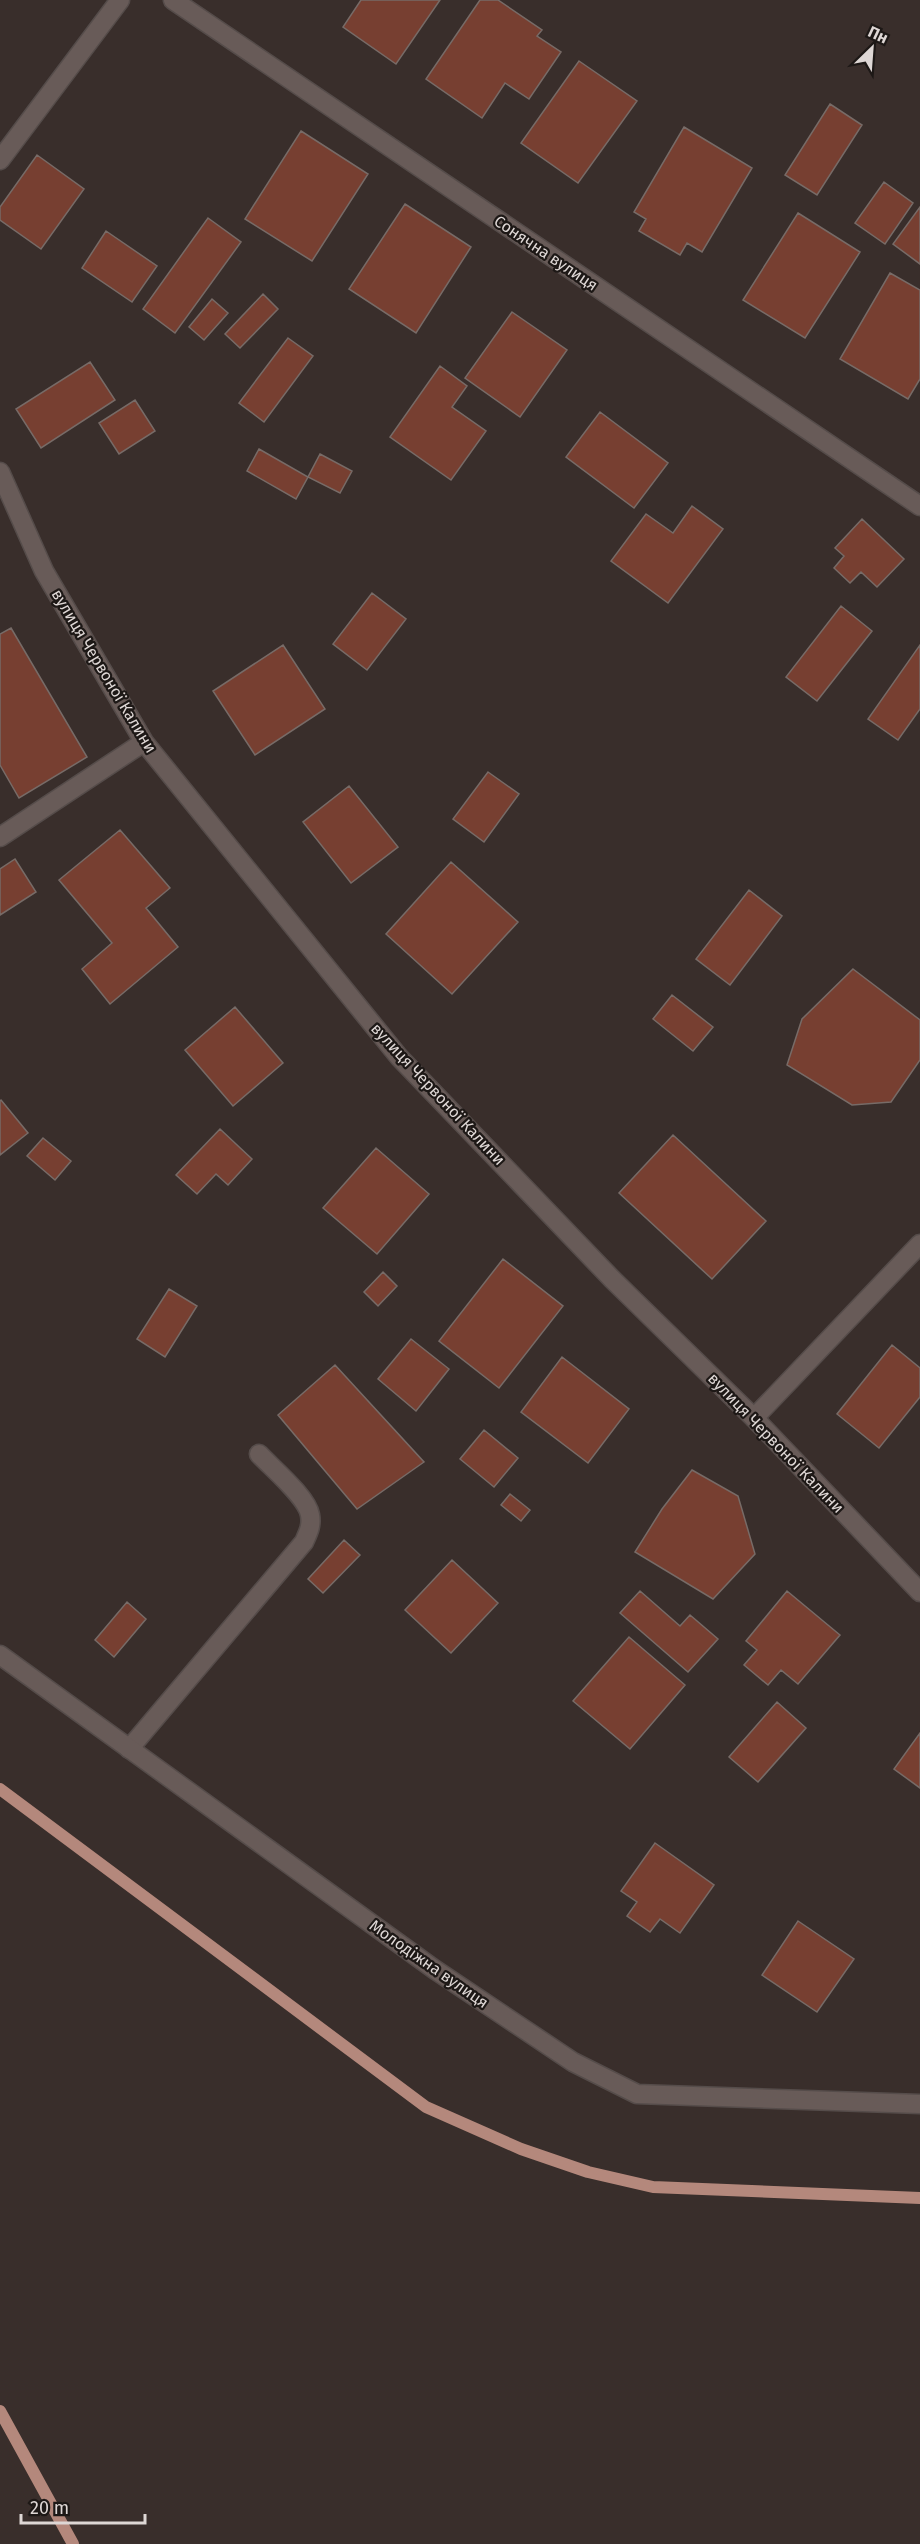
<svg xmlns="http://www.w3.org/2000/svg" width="920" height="2544" font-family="'Fira Sans',sans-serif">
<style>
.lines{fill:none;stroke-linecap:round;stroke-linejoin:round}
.stream{stroke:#b4887c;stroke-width:12}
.building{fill:#773f31;stroke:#776b67;stroke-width:1.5}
.lane-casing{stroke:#554c4a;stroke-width:21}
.street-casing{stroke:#554c4a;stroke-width:21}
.lane{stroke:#685b58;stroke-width:18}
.street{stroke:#685b58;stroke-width:18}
.labels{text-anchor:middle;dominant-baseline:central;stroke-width:4.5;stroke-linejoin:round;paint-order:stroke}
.street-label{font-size:16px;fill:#ded7d5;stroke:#1d1816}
</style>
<rect width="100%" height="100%" fill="#392e2b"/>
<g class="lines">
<path class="stream" d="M0,1789L426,2107L521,2149L588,2172L653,2187L920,2198
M0,2411L73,2544"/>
</g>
<path class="building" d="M361,0H440L396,64L343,27Z
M480,0H498L542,30L537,36L561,52L529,99L505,83L482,118L426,79Z
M579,61L637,101L578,183L521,143Z
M830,104L862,125L817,195L785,175Z
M684,127L752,168L702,252L687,243L680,255L639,231L646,219L634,212Z
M301,131L368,174L312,261L245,219Z
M37,155L84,189L41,249L0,220V207Z
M884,182L913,203L885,244L855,223Z
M405,204L471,247L416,333L349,289Z
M920,207V264L893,244Z
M798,213L860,252L805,338L743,300Z
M208,218L241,242L175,333L143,309Z
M106,231L157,266L132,302L82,268Z
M890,273L920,290V379L908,399L840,359Z
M263,294L278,309L240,348L225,334Z
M212,299L228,313L204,340L189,327Z
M512,312L567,350L520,417L465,378Z
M288,338L313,356L264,422L239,403Z
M90,362L115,400L41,448L16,409Z
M440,366L467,386L452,407L486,431L451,480L390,437Z
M135,400L155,431L119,454L99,423Z
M600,412L668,463L634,508L566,457Z
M259,449L308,477L296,499L247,471Z
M320,454L352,471L340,493L308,477Z
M692,506L723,529L668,603L611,561L646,514L673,533Z
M862,519L904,559L877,587L861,572L850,583L834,568L844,556L835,548Z
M372,593L406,619L367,670L333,644Z
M841,606L872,631L817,701L786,677Z
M11,628L87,757L19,798L0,765V634Z
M283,645L325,709L255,755L213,691Z
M920,645V709L898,740L868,719Z
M488,772L519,794L484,842L453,819Z
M349,786L398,847L351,883L303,822Z
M120,830L170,888L146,908L178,947L110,1004L82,969L112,943L59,880Z
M15,859L36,892L0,915V869Z
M451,862L518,922L452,994L386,934Z
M749,890L782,916L730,985L696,959Z
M853,969L920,1020V1060L891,1102L852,1105L787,1065L802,1019Z
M672,995L713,1027L693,1051L653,1019Z
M235,1007L283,1063L233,1106L185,1050Z
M1,1100L28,1133L0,1155V1101Z
M220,1129L252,1159L228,1185L216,1174L197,1194L176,1175Z
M673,1135L766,1221L712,1279L619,1193Z
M43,1138L71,1161L55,1180L27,1156Z
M376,1148L429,1194L377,1254L323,1208Z
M503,1259L563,1306L499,1388L439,1341Z
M383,1272L397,1286L378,1306L364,1292Z
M169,1289L197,1306L165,1357L137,1339Z
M411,1339L449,1369L416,1411L378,1379Z
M892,1345L920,1368V1397L879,1448L837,1414Z
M562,1357L629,1409L588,1463L521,1412Z
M335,1365L424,1462L357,1509L278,1415Z
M484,1430L518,1458L494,1487L460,1459Z
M692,1470L738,1496L755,1554L713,1599L635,1552L662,1509Z
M510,1494L530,1510L521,1521L501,1505Z
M344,1540L360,1555L323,1593L308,1579Z
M452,1560L498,1603L451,1653L405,1610Z
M640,1591L680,1626L690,1615L718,1639L688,1672L620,1613Z
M787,1591L840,1635L798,1684L781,1670L768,1685L744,1665L757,1650L746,1641Z
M127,1602L146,1619L114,1657L95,1640Z
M629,1637L685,1685L630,1749L573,1701Z
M777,1702L806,1728L758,1782L729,1757Z
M920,1733V1788L894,1769Z
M655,1843L714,1885L680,1933L660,1919L650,1932L627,1916L637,1902L621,1891Z
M798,1921L854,1959L817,2012L762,1975Z"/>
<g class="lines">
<defs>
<path id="lane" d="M754,1418L920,1244
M129,1749L304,1542C308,1533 312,1526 310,1515C307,1497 273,1469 259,1454"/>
<path id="street" d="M173,0L920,506
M0,160L120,0
M0,472L44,571L144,742L399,1057L612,1279L754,1418L920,1592
M0,837L144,742
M0,1655L434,1969L573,2062L637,2094L920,2104"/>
</defs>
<use href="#lane" class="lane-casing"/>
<use href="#street" class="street-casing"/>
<use href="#lane" class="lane"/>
<use href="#street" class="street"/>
</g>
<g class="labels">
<g class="street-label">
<text transform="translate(546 253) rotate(34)">Сонячна вулиця</text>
<text transform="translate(104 671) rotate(59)">вулиця Червоної Калини</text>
<text transform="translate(438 1094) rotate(47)">вулиця Червоної Калини</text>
<text transform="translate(776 1443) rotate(46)">вулиця Червоної Калини</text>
<text transform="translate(429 1964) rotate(35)">Молодіжна вулиця</text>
</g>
</g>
<g transform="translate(872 48) rotate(25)" stroke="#1d1816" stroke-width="4.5" paint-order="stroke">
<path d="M0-4.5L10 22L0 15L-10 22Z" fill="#ded7d5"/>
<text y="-9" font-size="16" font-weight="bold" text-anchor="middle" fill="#ded7d5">Пн</text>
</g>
<path d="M21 2514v9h124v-9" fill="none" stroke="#ded7d5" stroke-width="3"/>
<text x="30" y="2514" font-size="18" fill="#ded7d5" stroke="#1d1816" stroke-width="4.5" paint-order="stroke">20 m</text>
</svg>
